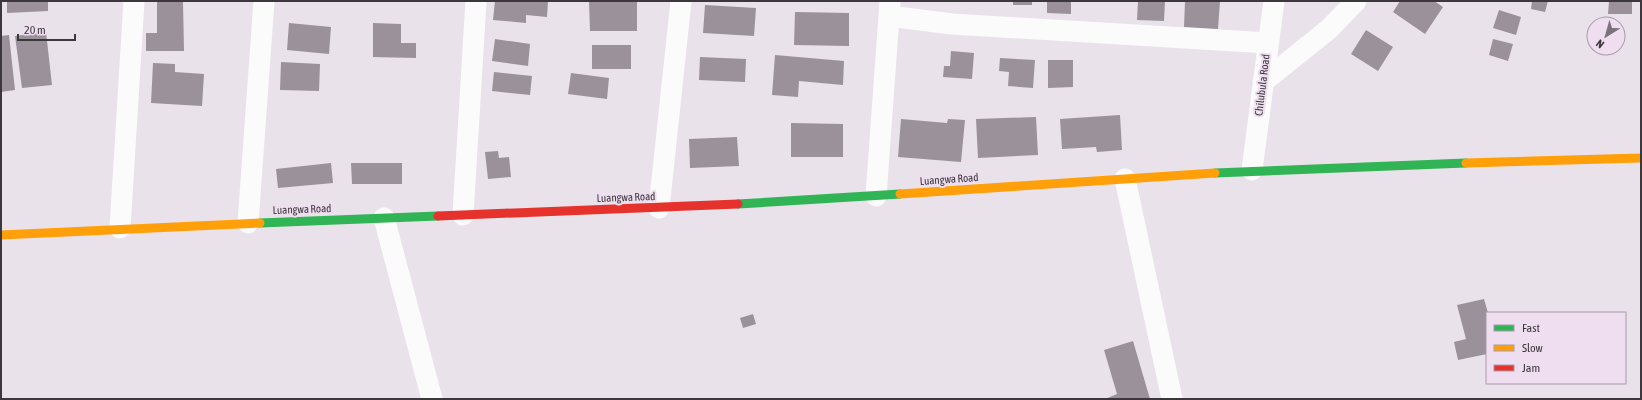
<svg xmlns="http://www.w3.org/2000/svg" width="1642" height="400" font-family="'Asap Condensed',sans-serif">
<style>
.building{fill:#9a919b}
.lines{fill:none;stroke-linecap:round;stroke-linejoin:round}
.street{stroke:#fcfbfc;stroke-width:21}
.fast{stroke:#30b455;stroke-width:9}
.slow{stroke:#ff9f0a;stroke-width:9}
.jam{stroke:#e5322d;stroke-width:9}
.labels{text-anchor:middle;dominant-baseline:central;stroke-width:4;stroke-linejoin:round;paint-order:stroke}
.street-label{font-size:11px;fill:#3c373d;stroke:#eedeef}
</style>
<rect width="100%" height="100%" fill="#eae2eb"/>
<path class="building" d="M7,1H48V11L7,13Z
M495,1H548L547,17L526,15V23L493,20Z
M589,1H637V31H590Z
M1013,1H1032V5H1013Z
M1047,1H1071V14L1047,13Z
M1138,1H1165L1164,21L1137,20Z
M1185,1H1220L1218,29L1184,27Z
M1400,1H1434L1443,7L1425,34L1393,12Z
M1532,1H1548L1545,12L1531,9Z
M1609,1H1632V14H1608Z
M157,2H183L184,51H146V33H157Z
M705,5L756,8L754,36L703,33Z
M1499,10L1521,17L1516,35L1493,28Z
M795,12L849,13V46L794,45Z
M289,23L331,27L329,54L287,50Z
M373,23L401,24V43H416V58L373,57Z
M1366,30L1393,47L1378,71L1351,54Z
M46,32L52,85L22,88L15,36Z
M9,35L15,90L1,92V36Z
M495,39L530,44L528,66L492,61Z
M1493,39L1513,44L1508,61L1489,55Z
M592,45H631V69H592Z
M951,51L974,53L972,79L943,77L944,66H950Z
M775,55L844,61L843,85L799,81L798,97L772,95Z
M700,57L746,59L745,82L699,80Z
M1000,58L1035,60L1033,88L1008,86L1009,72L999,71Z
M1048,60H1073V87L1048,88Z
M281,62L320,64L319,91L280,90Z
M153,63L175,64V72L204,74L202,106L151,103Z
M494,72L532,76L530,95L492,91Z
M571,73L609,78L607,99L568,94Z
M1120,115L1122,150L1097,152L1096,147L1062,149L1060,119Z
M1036,117L1038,155L978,158L976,119Z
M901,119L947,123L948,119L965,120L961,162L898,157Z
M791,123L843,124V157H791Z
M737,137L739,166L690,168L689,139Z
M498,151L499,158L509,157L511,177L488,179L485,152Z
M331,163L333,183L278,188L276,169Z
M351,163H402V184H352Z
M1484,299L1488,313L1487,354L1458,360L1454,342L1466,339L1457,305Z
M753,314L756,324L743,328L740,318Z
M1133,341L1150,399H1105L1117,394L1104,350Z"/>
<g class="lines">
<path class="street" d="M889,16L952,24L1268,43
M1263,82L1329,29L1356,1
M1252,170L1274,1
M1125,179L1172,399
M876,196L890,2
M659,208L681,1
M463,215L476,1
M384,218L432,399
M248,223L264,1
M120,228L134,1"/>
<path class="fast" d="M1215,173L1466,163
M738,204L900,194
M260,223L438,216"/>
<path class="slow" d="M1466,163L1641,158
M900,194L1215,173
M1,235L260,223"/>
<path class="jam" d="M438,216L738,204"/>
</g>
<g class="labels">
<g class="street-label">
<text transform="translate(1262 85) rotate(-83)">Chilubula Road</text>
<text transform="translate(949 179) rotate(-4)">Luangwa Road</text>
<text transform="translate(626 197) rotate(-2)">Luangwa Road</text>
<text transform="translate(302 209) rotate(-2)">Luangwa Road</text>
</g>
</g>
<rect width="1642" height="400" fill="none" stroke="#3c373d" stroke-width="4"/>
<rect x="1486" y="312" width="140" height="72" fill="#eedeef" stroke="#a79ba8"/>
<rect x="1494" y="325" width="20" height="6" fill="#30b455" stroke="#a79ba8"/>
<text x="1522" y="332" font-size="12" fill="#3c373d">Fast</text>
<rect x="1494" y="345" width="20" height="6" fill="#ff9f0a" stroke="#a79ba8"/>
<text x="1522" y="352" font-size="12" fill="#3c373d">Slow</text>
<rect x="1494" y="365" width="20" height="6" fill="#e5322d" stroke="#a79ba8"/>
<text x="1522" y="372" font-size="12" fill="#3c373d">Jam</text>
<g transform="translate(1606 36) rotate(217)"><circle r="19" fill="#eedeef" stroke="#a79ba8"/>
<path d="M0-3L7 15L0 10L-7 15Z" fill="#79737a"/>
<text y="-6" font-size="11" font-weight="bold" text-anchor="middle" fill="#3c373d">N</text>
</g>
<path d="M18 34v6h57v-6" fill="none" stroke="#3c373d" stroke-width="2"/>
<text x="24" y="34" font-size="12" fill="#3c373d" stroke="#eedeef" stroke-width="3" paint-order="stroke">20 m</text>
</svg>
